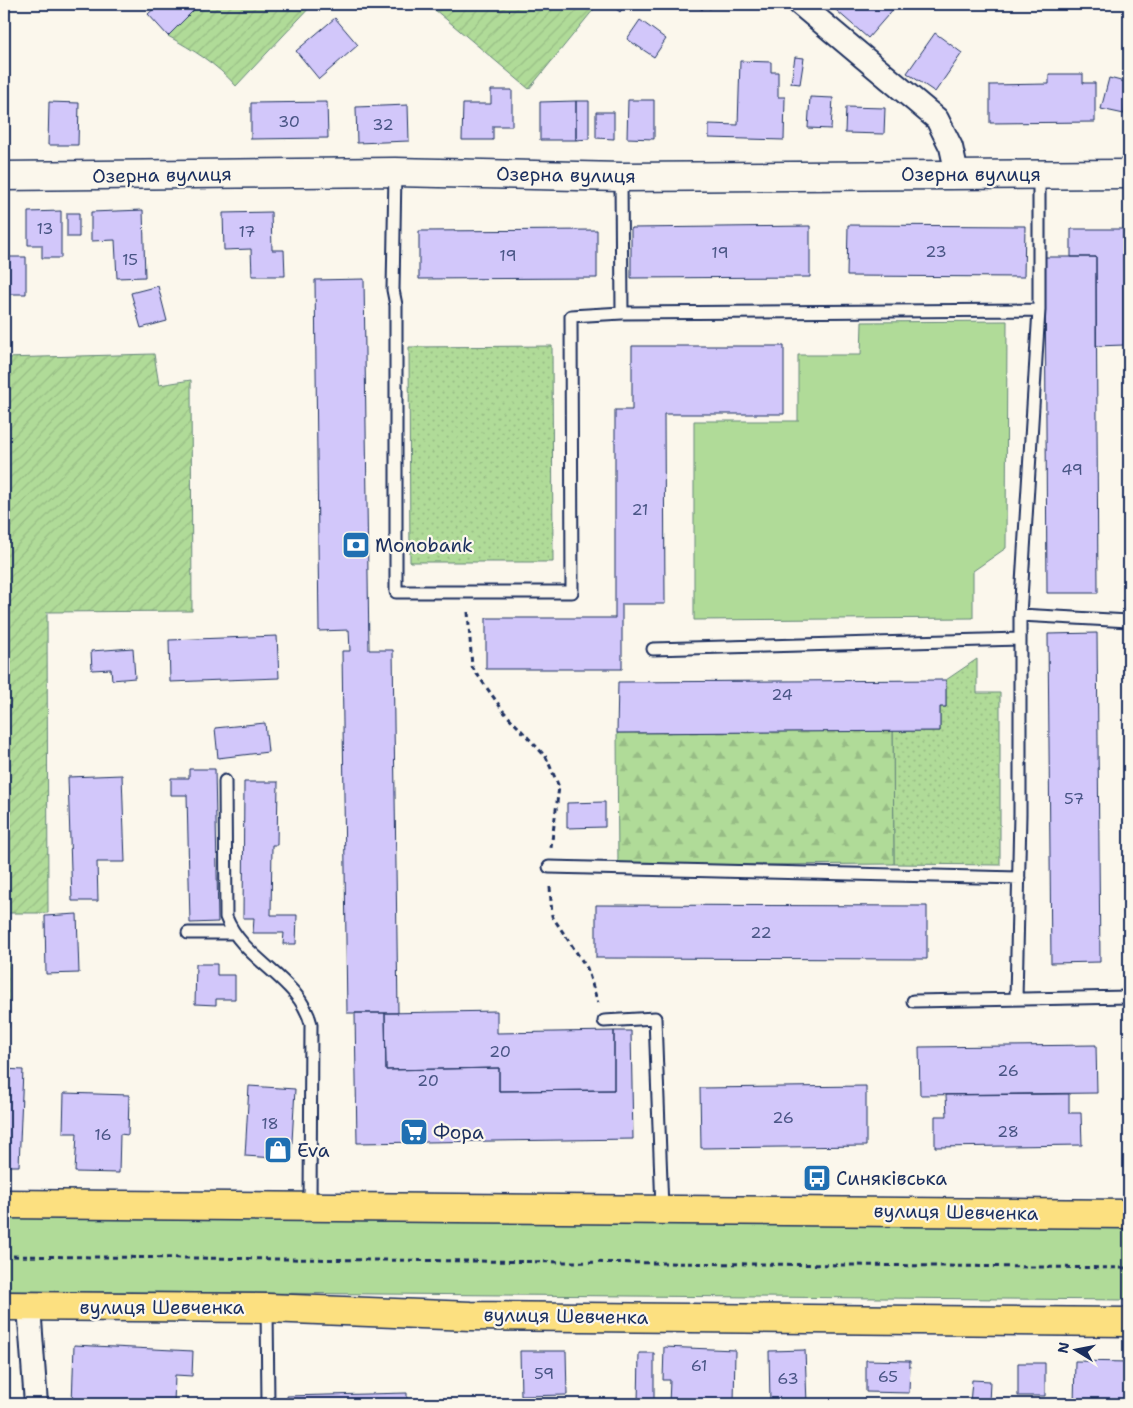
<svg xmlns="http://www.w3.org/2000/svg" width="1133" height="1408" font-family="'Shantell Sans',sans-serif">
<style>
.grass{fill:url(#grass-dots);stroke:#66857b}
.forest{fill:url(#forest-firs);stroke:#66857b}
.park{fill:#b0db98;stroke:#66857b}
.garden{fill:url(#garden-furrows);stroke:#66857b}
.building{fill:#d2c7fa;stroke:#1b2f5e}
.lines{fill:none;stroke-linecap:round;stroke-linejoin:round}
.lane-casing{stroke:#1b2f5e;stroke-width:15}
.street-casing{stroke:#1b2f5e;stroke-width:26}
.secondary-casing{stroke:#1b2f5e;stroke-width:31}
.primary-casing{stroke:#1b2f5e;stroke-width:31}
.path{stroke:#1b2f5e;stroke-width:3;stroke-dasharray:5 4;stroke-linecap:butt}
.lane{stroke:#fbf7ec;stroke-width:11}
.street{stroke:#fbf7ec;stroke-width:22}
.secondary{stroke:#fbf7ec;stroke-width:28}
.primary{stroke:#fce080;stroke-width:28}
.labels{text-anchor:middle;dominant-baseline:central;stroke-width:4.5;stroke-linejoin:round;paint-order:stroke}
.number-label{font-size:16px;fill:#495585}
.street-label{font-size:19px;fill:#1b2f5e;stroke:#fbf7ec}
.poi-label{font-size:19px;fill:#1b2f5e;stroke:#fbf7ec;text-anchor:start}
</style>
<defs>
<pattern id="grass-dots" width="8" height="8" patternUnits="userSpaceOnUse" patternTransform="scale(1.25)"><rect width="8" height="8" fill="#b0db98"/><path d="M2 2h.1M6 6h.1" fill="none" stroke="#97bc85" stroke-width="1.8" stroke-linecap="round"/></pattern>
<pattern id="forest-firs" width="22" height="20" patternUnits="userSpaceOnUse" patternTransform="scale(1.25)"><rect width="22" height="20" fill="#b0db98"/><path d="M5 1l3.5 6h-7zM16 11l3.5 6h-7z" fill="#97bc85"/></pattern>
<pattern id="garden-furrows" width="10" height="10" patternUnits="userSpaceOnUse" patternTransform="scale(1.25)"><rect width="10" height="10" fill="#b0db98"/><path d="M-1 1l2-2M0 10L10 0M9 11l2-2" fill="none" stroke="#97bc85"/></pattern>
</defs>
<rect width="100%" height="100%" fill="#fbf7ec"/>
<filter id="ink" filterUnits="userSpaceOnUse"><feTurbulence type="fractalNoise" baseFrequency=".02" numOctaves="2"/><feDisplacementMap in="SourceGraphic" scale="10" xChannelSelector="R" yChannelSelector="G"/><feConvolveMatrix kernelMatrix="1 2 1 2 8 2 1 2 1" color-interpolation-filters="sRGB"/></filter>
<g filter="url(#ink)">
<path class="grass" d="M552,346L553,562H410L409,347Z
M977,659V693H1000V865L894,864L893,731H940V707H946V680Z"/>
<path class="forest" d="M893,731L894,864L618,866L617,733Z"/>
<path class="park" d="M1007,321L1006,548L973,571V618L694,620V421H798V355H861L862,322Z
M4,1214L1129,1225V1300L4,1291Z"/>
<path class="garden" d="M200,4H313L236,86C217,64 193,50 168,36Z
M428,4H598L529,89Z
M154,354L159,385L191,380L192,611L47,612L48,913H9V1028H4V358Z"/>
<path class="building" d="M159,4H200L168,36L148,14Z
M610,4H626L620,12Z
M695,4H715L710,9L705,5L702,10Z
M829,4H892L895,7L868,38Z
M335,18L358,45L319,79L296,51Z
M640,20L666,39L654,57L627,39Z
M935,33L962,53L935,92L907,73Z
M795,57L804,58L800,84L791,83Z
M740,61L771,62V72H778V97H785L784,140L709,138V124L738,125Z
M1049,74H1083V83H1095V122L990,123V85L1049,84Z
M1109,78L1129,83L1124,114L1101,109Z
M491,90H512V126H493V140H462L463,104H491Z
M810,97L833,98L831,129L808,128Z
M628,100H654V139L627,138Z
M576,101V140H540V102Z
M576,101H589V139L576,140Z
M49,102L79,103L78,145H48Z
M327,102L328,138L251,139V103Z
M408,105L409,141L357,143L356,107Z
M846,107L885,108L884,134L845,133Z
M596,112H614V139L596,138Z
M143,210L145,277L117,278L115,240L91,241V212Z
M61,211V258H42V245H28V212Z
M271,212L272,250H284L285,276H252L251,249L224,250L223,213Z
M67,213H79V237H67Z
M848,225L1025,226L1024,277L847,276Z
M810,226V277L631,278V228Z
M1071,229H1123L1124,345L1096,346V257H1071Z
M597,230V278L419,279V231Z
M4,257H26V294H4Z
M1045,257H1096L1098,593H1047Z
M364,279L369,650H393L398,1013H347L342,651H350L349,630L319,631L315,280Z
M158,286L167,321L141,328L131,293Z
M632,346H784V414H664L665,604H622V669H486V618H615V410H632Z
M1097,633L1100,962L1051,963L1048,634Z
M277,636L279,678L170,682L169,640Z
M133,648L135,678L112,680L111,669L92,670L91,651Z
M946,680V707H940V731L617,733L618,682Z
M265,723L268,752L218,758L215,728Z
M189,769H215L218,922L190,923L187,795H171V778H189Z
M122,775L125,862H97L98,901H72L68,777Z
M244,782H278L277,845H272L271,915H297L296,944H283L284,933H253L254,918H243Z
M605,802V827L567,828V803Z
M596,905L927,906V959L596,958Z
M77,914L79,973L46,974L45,916Z
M196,964H217V975H235V999H216V1005L195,1004Z
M497,1011V1033L614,1031V1090L499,1091V1068L386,1070L385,1013Z
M355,1013H385L386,1070L499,1068V1091L614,1090V1031H631L633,1139L357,1143Z
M1096,1045L1097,1093L920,1095L919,1047Z
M4,1069L23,1070L19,1166H4Z
M249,1086L295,1089L291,1159L245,1156Z
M866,1086V1146L701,1148L700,1088Z
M64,1093L129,1095L128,1135L120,1134L119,1173L75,1172L77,1133H63Z
M1069,1094V1113H1081L1082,1145L935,1147V1116H947L946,1095Z
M74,1345L193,1351L192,1376L175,1375L174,1404H72Z
M664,1347L735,1350L734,1404H669L670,1380H663Z
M805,1350L807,1404H770L769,1351Z
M520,1351H566L567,1395L521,1396Z
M639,1353H654V1404H638Z
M866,1360L910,1361L909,1393L866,1392Z
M1075,1361L1129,1362V1404H1074Z
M1018,1363H1045V1396H1018Z
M972,1380L990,1381L989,1404H970Z
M407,1393V1404H288L287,1396Z"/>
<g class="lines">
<defs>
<path id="lane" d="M395,172L393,290L396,305V592H572L571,316L622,313
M1039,174V310
M621,177L622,313L1039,310L1020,615L1129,621
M653,649L1020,639
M225,781L226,917C243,961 299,977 311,1024L310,1206
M549,867L1019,878
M188,933H232
M1016,999L1020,814V615
M913,1001L1129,997
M604,1021L655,1018L662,1209
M267,1308L268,1404"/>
<path id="street" d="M800,4L937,119L951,147L957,174
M29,1306L36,1404"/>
<path id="secondary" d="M4,176L395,172L621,177L1129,174"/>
<path id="primary" d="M4,1204L1129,1214
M4,1306L267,1308L471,1316L1129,1322"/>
</defs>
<use href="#lane" class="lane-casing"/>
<use href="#street" class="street-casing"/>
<use href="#secondary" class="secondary-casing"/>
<use href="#primary" class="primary-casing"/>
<path class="path" d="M468,612L472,667L504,712L546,757L559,787L551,848
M550,887L552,916L587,968L598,1003
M4,1256L1129,1268"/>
<use href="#lane" class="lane"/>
<use href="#street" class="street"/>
<use href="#secondary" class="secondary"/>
<use href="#primary" class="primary"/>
</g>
</g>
<defs>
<symbol id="bank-square" viewBox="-11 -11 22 22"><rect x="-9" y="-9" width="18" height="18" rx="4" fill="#1f6fb2" stroke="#fbf7ec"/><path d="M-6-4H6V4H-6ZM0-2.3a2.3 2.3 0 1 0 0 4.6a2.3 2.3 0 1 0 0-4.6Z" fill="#fff"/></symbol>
<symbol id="supermarket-square" viewBox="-11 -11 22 22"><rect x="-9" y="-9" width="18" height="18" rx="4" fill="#1f6fb2" stroke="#fbf7ec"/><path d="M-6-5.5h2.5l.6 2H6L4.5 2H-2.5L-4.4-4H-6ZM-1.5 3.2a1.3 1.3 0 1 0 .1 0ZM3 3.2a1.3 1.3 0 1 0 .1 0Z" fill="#fff"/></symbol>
<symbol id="shop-square" viewBox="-11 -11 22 22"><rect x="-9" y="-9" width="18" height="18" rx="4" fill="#1f6fb2" stroke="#fbf7ec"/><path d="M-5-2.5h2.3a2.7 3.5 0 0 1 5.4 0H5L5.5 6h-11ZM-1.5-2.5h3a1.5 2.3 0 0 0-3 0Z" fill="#fff"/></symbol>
<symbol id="bus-square" viewBox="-11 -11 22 22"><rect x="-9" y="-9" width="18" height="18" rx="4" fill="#1f6fb2" stroke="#fbf7ec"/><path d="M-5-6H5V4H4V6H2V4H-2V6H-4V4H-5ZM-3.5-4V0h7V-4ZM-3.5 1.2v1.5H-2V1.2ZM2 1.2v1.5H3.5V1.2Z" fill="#fff"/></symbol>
</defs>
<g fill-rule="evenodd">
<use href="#bank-square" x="340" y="529" width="32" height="32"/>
<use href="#supermarket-square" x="398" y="1116" width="32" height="32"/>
<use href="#shop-square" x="262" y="1134" width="32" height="32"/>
<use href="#bus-square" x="801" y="1162" width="32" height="32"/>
</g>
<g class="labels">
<g class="number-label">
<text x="289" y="121">30</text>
<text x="383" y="124">32</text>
<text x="45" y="228">13</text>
<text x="247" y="231">17</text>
<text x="936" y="251">23</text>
<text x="720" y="252">19</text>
<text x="508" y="255">19</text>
<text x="130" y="259">15</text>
<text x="1072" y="469">49</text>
<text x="640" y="509">21</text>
<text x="782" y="694">24</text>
<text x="1074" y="798">57</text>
<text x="761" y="932">22</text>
<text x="500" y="1051">20</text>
<text x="1008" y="1070">26</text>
<text x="428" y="1080">20</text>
<text x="783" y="1117">26</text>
<text x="270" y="1123">18</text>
<text x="1008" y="1131">28</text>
<text x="103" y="1134">16</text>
<text x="699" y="1365">61</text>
<text x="544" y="1373">59</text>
<text x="888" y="1376">65</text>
<text x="788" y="1378">63</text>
</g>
<g class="street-label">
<text x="971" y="174">Озерна вулиця</text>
<text transform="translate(162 175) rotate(-1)">Озерна вулиця</text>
<text transform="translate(566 175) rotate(1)">Озерна вулиця</text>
<text transform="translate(956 1212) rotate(1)">вулиця Шевченка</text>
<text x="162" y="1307">вулиця Шевченка</text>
<text transform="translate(566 1316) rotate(1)">вулиця Шевченка</text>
</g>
<g class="poi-label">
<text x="375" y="545">Monobank</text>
<text x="433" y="1132">Фора</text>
<text x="297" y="1150">Eva</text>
<text x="836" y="1178">Синяківська</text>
</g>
</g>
<rect width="1133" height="1408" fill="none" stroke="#fbf7ec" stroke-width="20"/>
<rect x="10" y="10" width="1113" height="1388" fill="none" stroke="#1b2f5e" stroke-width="2" filter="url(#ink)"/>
<g transform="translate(1076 1350) rotate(280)" stroke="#fbf7ec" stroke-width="4" paint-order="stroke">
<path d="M0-4L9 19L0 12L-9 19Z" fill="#1b2f5e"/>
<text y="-8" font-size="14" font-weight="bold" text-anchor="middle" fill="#1b2f5e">N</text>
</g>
</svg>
